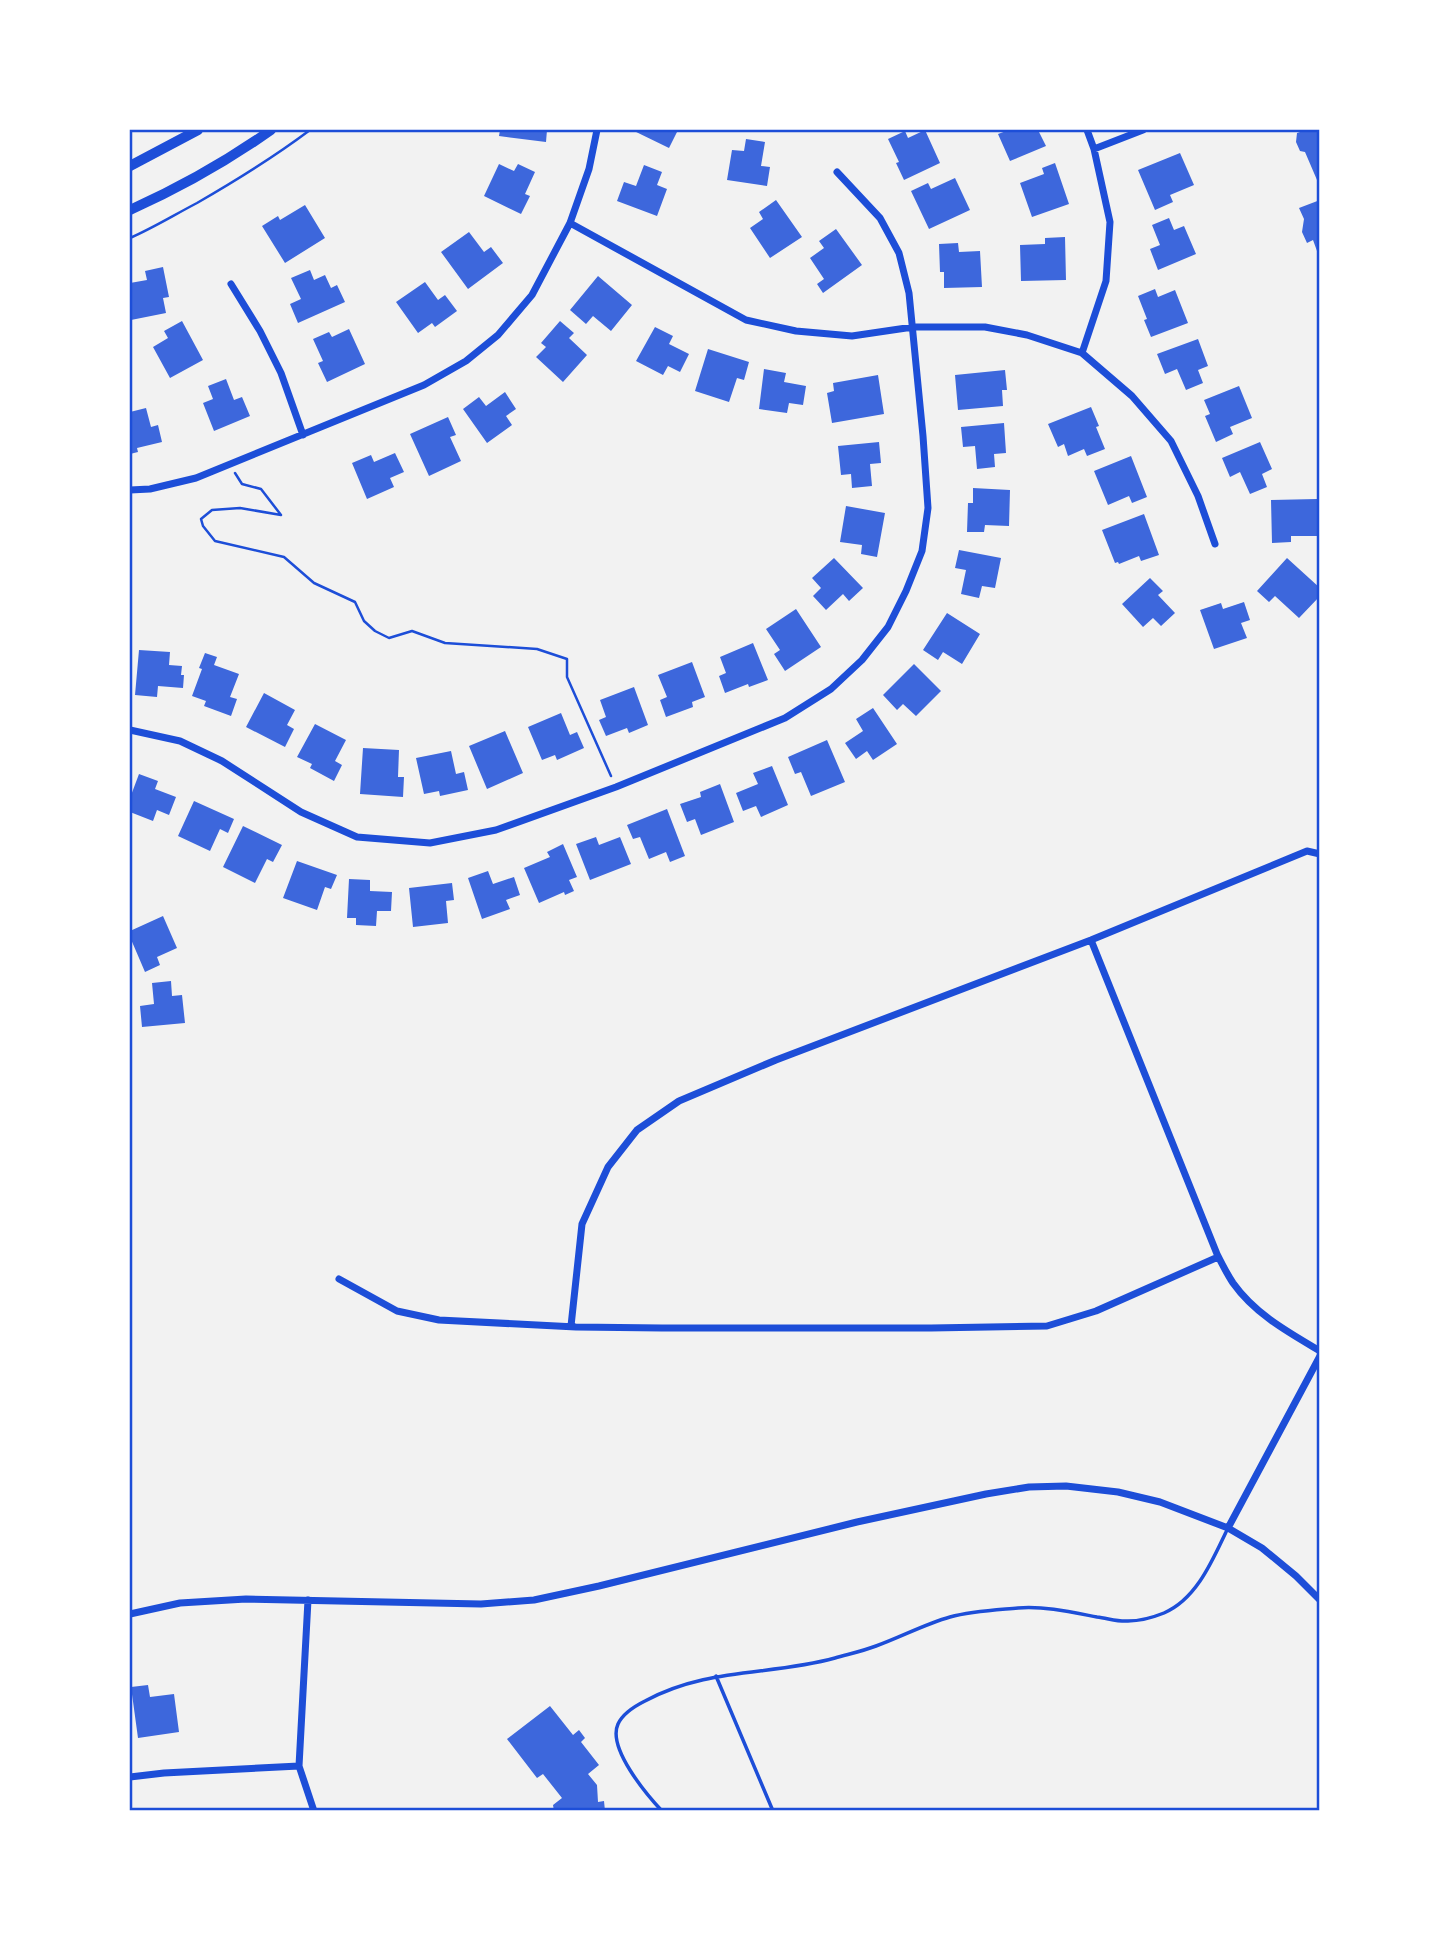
<svg xmlns="http://www.w3.org/2000/svg" width="1449" height="1940" font-family="Georgia,serif">
<style>
.building{fill:#3d67dc}
.lines{fill:none;stroke-linecap:round;stroke-linejoin:round}
.path{stroke:#1d4ed8;stroke-width:2.5}
.service{stroke:#1d4ed8;stroke-width:3.5}
.minor{stroke:#1d4ed8;stroke-width:7}
.secondary{stroke:#1d4ed8;stroke-width:10}
.neatline{fill:none;stroke:#1d4ed8;stroke-width:2.5}
</style>
<rect width="100%" height="100%" fill="#f2f2f2"/>
<path class="building" d="M500,130H547L546,142L499,136Z
M632,130H678L669,148Z
M925,130L940,163L904,180L896,163L899,162L888,139L905,131L908,138Z
M1009,130H1038L1046,146L1010,161L998,134Z
M1306,130H1320V179L1317,180L1305,152L1300,151L1296,142L1297,133Z
M746,139L765,142L761,166L770,167L767,186L727,180L732,150L744,151Z
M1180,153L1194,185L1170,195L1173,202L1155,210L1138,170Z
M1055,163L1069,204L1032,217L1020,183L1044,174L1042,168Z
M499,164L514,171L518,164L535,172L525,194L530,196L521,214L484,196Z
M644,165L662,172L657,185L667,189L657,216L617,201L624,182L636,186Z
M955,178L970,210L929,229L911,191L928,183L931,189Z
M776,200L802,237L770,258L750,228L763,219L759,212Z
M1320,200V251H1317L1313,240L1307,243L1302,232L1304,219L1299,208Z
M305,205L325,238L285,263L262,226L278,216L280,220Z
M1169,218L1174,230L1184,226L1196,254L1158,270L1150,249L1160,245L1152,225Z
M836,229L862,265L823,293L817,284L824,279L810,258L824,248L819,241Z
M469,232L484,252L491,247L503,263L468,289L441,252Z
M1065,237L1066,280L1021,281L1020,245L1045,244V238Z
M958,243L959,252L980,251L982,287L944,288V272H940L939,244Z
M163,267L169,297L163,298L166,313L131,320L130,283L147,280L145,271Z
M310,270L314,280L325,275L331,288L337,285L345,302L298,323L290,304L301,299L291,278Z
M598,276L632,305L611,331L593,316L586,324L570,310Z
M425,282L438,300L445,295L457,311L435,327L432,323L418,333L396,302Z
M1155,289L1158,297L1175,290L1188,323L1151,337L1144,320L1147,319L1138,296Z
M182,321L203,360L170,378L153,347L168,338L164,331Z
M560,321L574,333L569,338L587,355L563,382L536,357L546,347L541,343Z
M655,327L673,336L669,344L689,354L680,372L668,366L663,375L636,361Z
M349,329L365,364L327,382L318,363L323,361L313,339L329,332L332,337Z
M1198,339L1208,366L1198,370L1203,383L1186,390L1177,369L1165,374L1157,354Z
M708,349L749,362L744,380L737,378L729,402L695,391Z
M764,369L786,373L784,382L806,386L803,405L789,403L787,413L759,409Z
M1005,370L1007,390H1002L1003,406L958,410L955,375Z
M878,375L884,414L832,423L827,393L834,391L833,383Z
M226,379L234,400L242,397L250,416L214,431L203,403L213,399L208,386Z
M1239,386L1252,418L1230,427L1233,434L1216,442L1205,416L1210,414L1204,400Z
M505,392L516,409L506,416L512,425L487,443L463,409L479,397L486,406Z
M1091,407L1099,426L1096,427L1105,449L1087,456L1084,449L1068,456L1064,444L1058,447L1048,424Z
M146,408L151,427L158,425L162,442L137,448L138,452L130,454V412Z
M448,417L456,435L450,437L461,461L429,476L410,434Z
M1004,423L1006,453L994,454L995,467L977,469L975,446L963,447L961,427Z
M879,442L881,463L870,464L872,486L852,488L851,474L841,475L838,446Z
M1260,442L1272,469L1262,474L1267,487L1250,494L1240,472L1230,477L1222,458Z
M395,453L404,472L390,478L394,487L367,499L352,463L371,455L374,462Z
M1131,456L1147,497L1132,503L1129,496L1108,505L1094,471Z
M973,488L1010,490L1009,526L985,525L984,532H967L968,503H973Z
M1317,499V536H1291V542L1272,543L1271,500Z
M846,506L885,513L877,557L861,554L862,545L840,542Z
M1144,514L1159,555L1141,561L1139,556L1119,564L1118,562L1115,563L1102,530Z
M959,550L1001,558L995,588L982,586L979,598L961,594L966,570L955,568Z
M834,558L863,588L849,601L843,594L826,610L813,596L821,588L812,578Z
M1287,558L1320,588V596L1299,618L1275,596L1269,602L1257,591Z
M1150,578L1163,591L1158,595L1175,613L1161,626L1153,618L1143,627L1122,604Z
M1244,602L1250,620L1241,623L1247,638L1214,649L1200,610L1221,603L1223,609Z
M796,609L821,647L785,671L774,654L780,650L766,629Z
M947,613L980,634L962,664L943,652L938,660L923,650Z
M753,643L768,680L749,687L748,684L725,693L719,676L726,673L720,657Z
M139,650L170,652L169,665L182,666L181,675H184L183,688L158,686L157,697L135,695Z
M205,653L217,657L214,665L239,674L230,697L237,699L231,716L204,706L206,701L192,696L202,669L199,668Z
M692,662L705,697L692,702L693,707L666,717L660,700L667,697L658,675Z
M914,664L941,691L916,716L903,704L897,710L883,695Z
M634,687L648,725L629,733L627,728L606,736L599,720L606,717L600,700Z
M264,693L295,710L287,725L294,729L285,747L246,727Z
M873,708L897,744L873,760L867,751L856,759L845,743L863,731L856,719Z
M561,713L570,735L577,732L584,748L557,760L555,755L542,760L528,727Z
M315,724L346,740L335,761L342,765L334,781L310,768L312,764L297,757Z
M505,731L523,773L487,789L469,746Z
M827,740L845,782L811,796L801,772L795,774L788,757Z
M363,748L399,750L398,777H404L403,797L360,794Z
M451,751L456,774L464,772L468,790L440,796L439,791L424,794L416,758Z
M772,766L788,805L761,817L756,806L743,811L736,793L758,784L753,773Z
M139,774L158,781L155,789L176,797L169,815L157,810L153,821L130,812V798Z
M720,784L734,822L701,835L695,819L687,822L680,804L701,797L700,792Z
M194,801L234,819L228,833L220,829L210,851L178,836Z
M667,809L685,856L670,862L666,852L649,859L640,837L633,839L627,825Z
M243,826L282,845L273,862L267,859L255,883L223,867Z
M596,837L599,845L620,837L631,864L590,880L576,844Z
M563,844L577,877L569,880L574,891L565,895L564,892L539,903L524,868L550,857L547,852Z
M297,861L337,875L331,889L325,887L317,910L283,898Z
M488,871L493,884L514,877L520,895L506,900L510,909L482,919L468,878Z
M349,879L370,880V891L392,892L391,911H377L376,926L356,925V918H347Z
M452,883L454,900L446,901L448,923L413,927L409,888Z
M163,916L177,948L157,957L160,965L145,972L130,937V931Z
M171,981L172,996L182,995L185,1023L142,1027L140,1006L154,1004L152,983Z
M148,1685L150,1697L174,1694L179,1732L138,1738L131,1687Z
M550,1706L573,1735L579,1730L585,1738L581,1742L599,1765L588,1774L597,1785L598,1802L604,1801L605,1811H554L553,1805L562,1798L543,1774L537,1778L507,1739Z"/>
<g class="lines">
<path class="path" d="M130,238C153,228 174,215 197,203C237,180 274,157 310,130
M235,473L242,484L261,489L281,515L240,508L212,510L201,519L203,526L215,541L284,557L314,583L355,602L364,621L375,631L389,638L412,631L445,643L537,649L567,659V677L611,776"/>
<path class="service" d="M716,1676L773,1811
M662,1811C647,1795 607,1748 618,1724C623,1713 635,1706 645,1701C708,1667 770,1676 835,1658C849,1654 863,1651 876,1646C901,1637 925,1624 950,1617C972,1611 996,1610 1018,1608C1045,1606 1071,1612 1097,1617C1107,1618 1118,1622 1128,1621C1140,1621 1154,1617 1164,1613C1197,1599 1213,1559 1227,1530"/>
<path class="minor" d="M1094,149L1143,130
M570,223L746,320L796,331L852,336L913,327H985L1027,335L1082,353L1132,396L1171,441L1198,496L1215,544
M231,284L260,331L281,373L303,435
M1082,353L1106,281L1110,222L1094,149L1087,130
M130,490L150,489L196,478L424,385L466,361L498,335L532,295L570,223L589,169L597,130
M130,730L180,741L222,761L301,812L357,837L430,843L496,830L616,787L785,718L831,689L862,660L888,627L906,591L922,551L928,508L923,436L909,293L899,253L880,218L837,172
M1091,940L1217,1254C1222,1264 1227,1274 1233,1283C1255,1314 1288,1332 1320,1351
M339,1279L397,1311L439,1320L576,1327L662,1328H931L1047,1326L1096,1311L1218,1257
M571,1326L582,1224L608,1167L637,1130L679,1101L776,1060L1091,940L1307,851L1320,854
M1228,1528L1320,1356
M308,1600L299,1766L314,1811
M130,1614L180,1603L246,1599L481,1604L534,1600L599,1586L857,1522L986,1494L1029,1487L1066,1486L1118,1492L1160,1502L1228,1528L1262,1548L1296,1576L1320,1600
M130,1777L164,1773L299,1766"/>
<path class="secondary" d="M130,166L198,130
M130,210C179,188 227,161 271,130"/>
</g>
<rect width="1449" height="1940" fill="none" stroke="#ffffff" stroke-width="262"/>
<rect x="131" y="131" width="1187" height="1678" class="neatline"/>
</svg>
